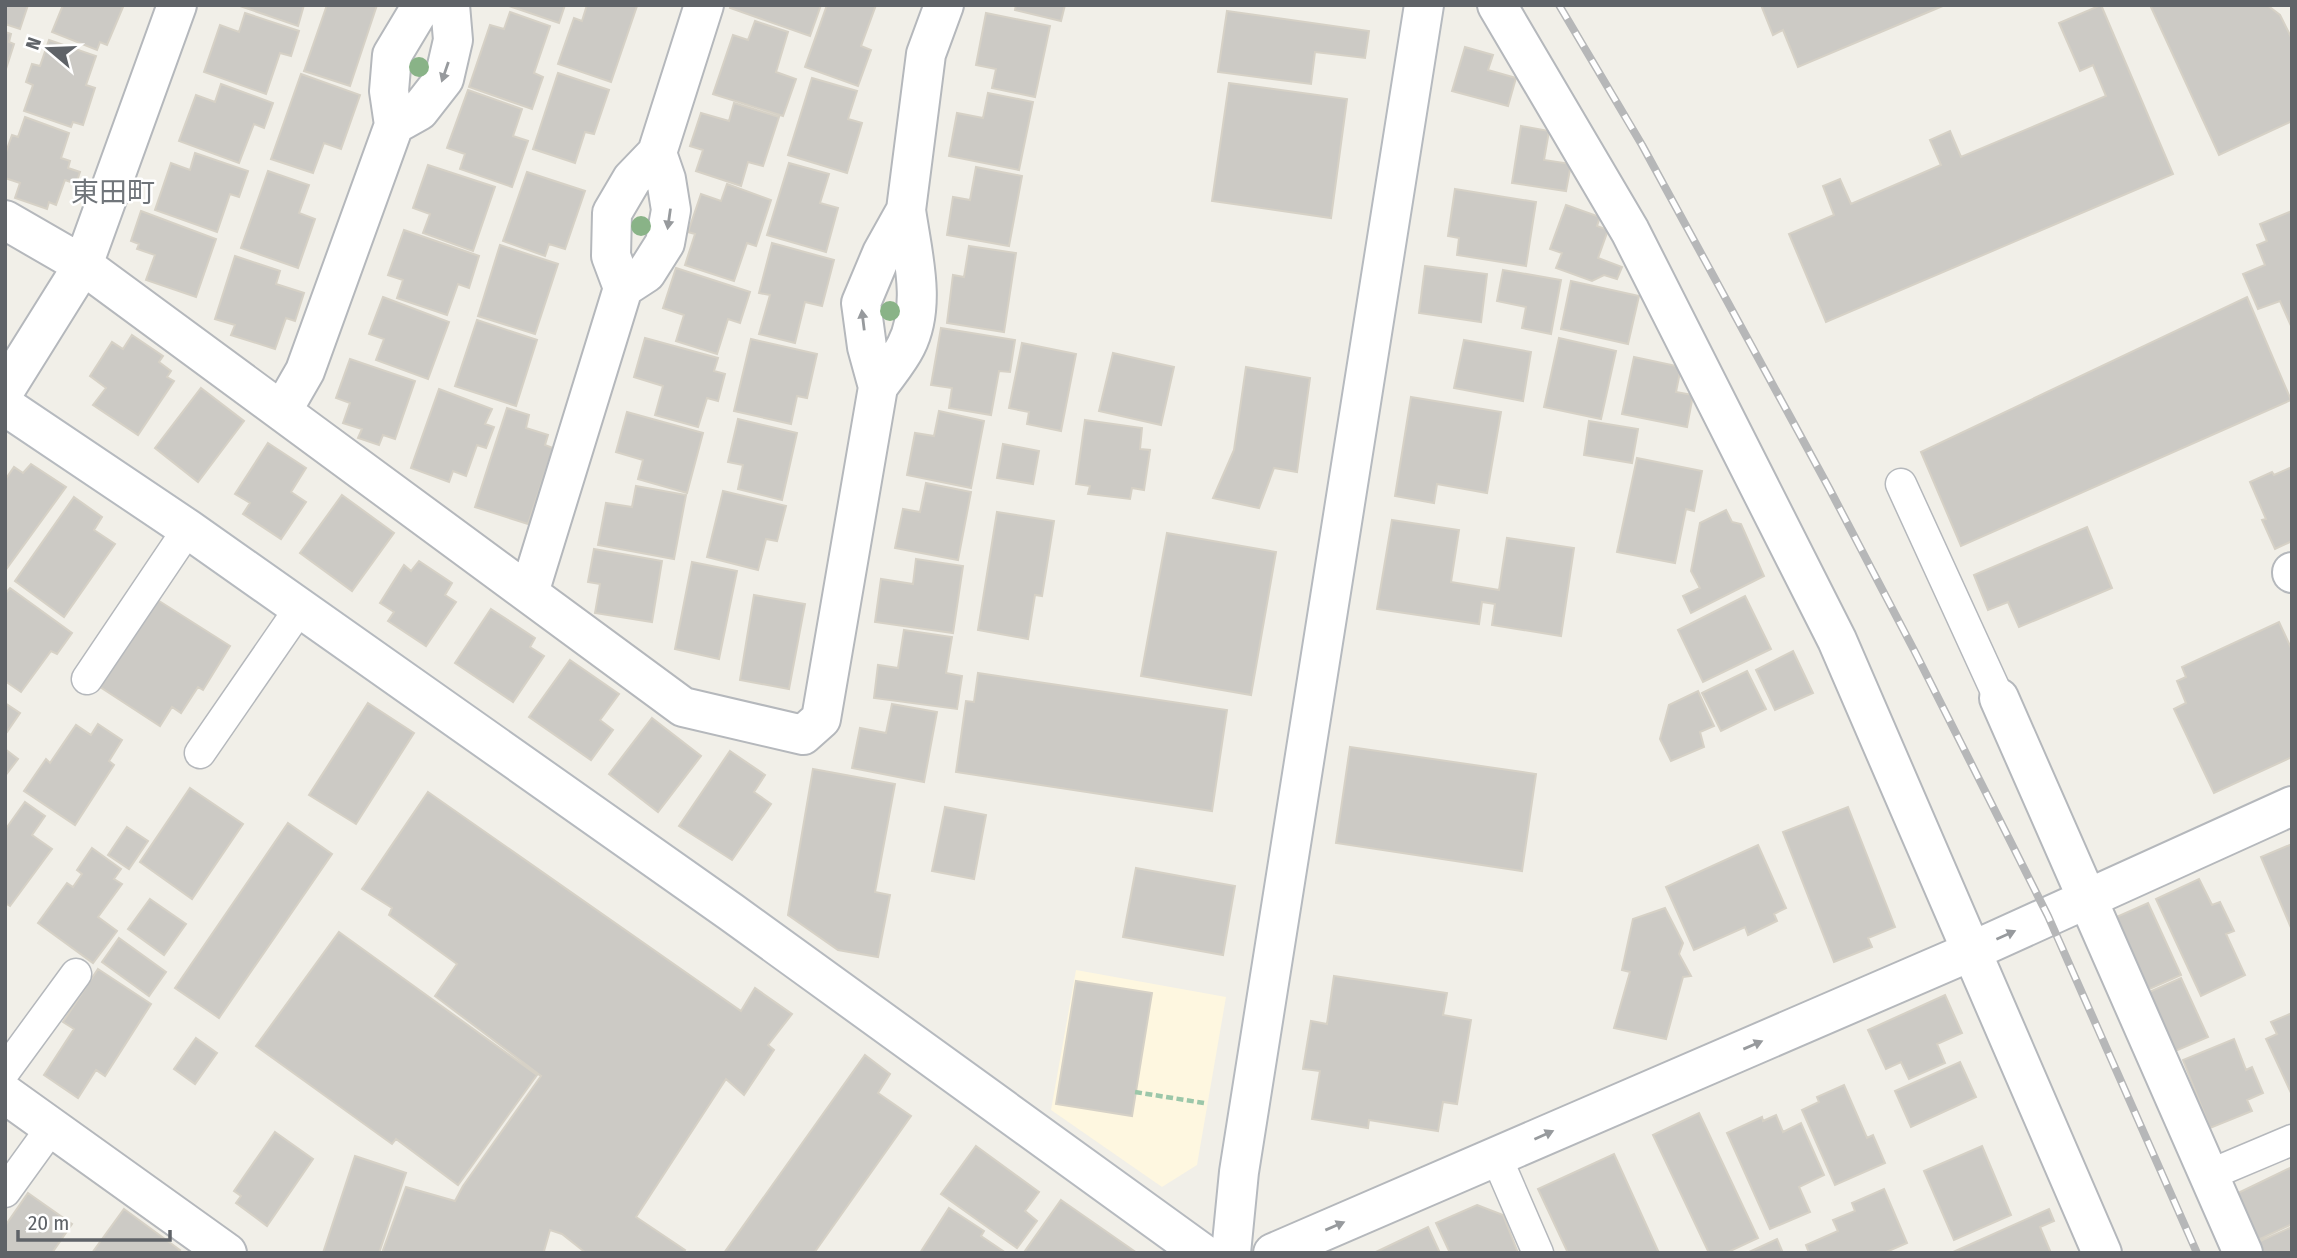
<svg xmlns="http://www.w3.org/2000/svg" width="2297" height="1258" font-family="'Fira Sans Condensed','Noto Sans JP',sans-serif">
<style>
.commercial{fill:#fef7e0}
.building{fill:#cccac5;stroke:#d6d1c6;stroke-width:2}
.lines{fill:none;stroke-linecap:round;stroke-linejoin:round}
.lane-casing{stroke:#b5b8bc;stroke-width:33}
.street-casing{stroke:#b5b8bc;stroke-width:42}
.secondary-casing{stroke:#b6babf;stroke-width:42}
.path{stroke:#9cc7a9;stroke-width:4.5;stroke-dasharray:7 3.5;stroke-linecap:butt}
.lane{stroke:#fff;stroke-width:30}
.street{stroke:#fff;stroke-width:38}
.secondary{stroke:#fff;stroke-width:38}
.rail-casing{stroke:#b6b7b8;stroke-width:8}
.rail{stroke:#fff;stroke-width:5;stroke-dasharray:16;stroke-linecap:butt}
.tree{fill:#89b387}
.oneway{fill:#979a9d}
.labels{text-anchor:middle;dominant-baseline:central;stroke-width:5;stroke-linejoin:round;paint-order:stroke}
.quarter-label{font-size:28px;fill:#70757a;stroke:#fff}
</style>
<rect width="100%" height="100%" fill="#f1efe8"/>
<path class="commercial" d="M1076,970L1226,997L1197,1165L1162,1187L1051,1110Z"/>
<path class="building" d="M5,5H28L20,29L5,24Z
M63,5H118L123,7L107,45L100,42L97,50L52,32Z
M237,5H304L298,26Z
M327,5H377L350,86L304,71Z
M506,5H565L559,23Z
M587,5L637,6L611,82L558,64L574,18L582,21Z
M731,5H821L810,36L730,8Z
M827,5H876L861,46L871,50L858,86L805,67Z
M1016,5H1065L1061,21L1015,10Z
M1761,5H1945L1798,67L1783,30L1773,35Z
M2101,5L2173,174L1826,322L1789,234L1834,215L1823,186L1840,179L1851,204L1941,165L1930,140L1950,131L1961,157L2106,96L2093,65L2080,71L2059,23Z
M2150,5H2267L2280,15L2292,39V121L2219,155Z
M1227,11L1369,31L1365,58L1315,52L1311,84L1218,72Z
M510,12L550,26L534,73L543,77L532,109L469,87L490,25L504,29Z
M245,13L299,31L291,56L280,53L266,94L204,72L220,25L239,32Z
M986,13L1050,26L1035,97L992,88L996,69L976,65Z
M755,21L788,32L776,72L796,79L783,116L713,94L733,35L748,40Z
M5,32L11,34L9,42L14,44L5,72Z
M49,40L96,56L86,85L95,88L83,125L73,122L71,127L24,111L33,85L26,82L32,64L40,66Z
M1465,47L1493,55L1488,70L1516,78L1508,106L1452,91Z
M558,73L609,90L594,134L585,132L575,163L533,149Z
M301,74L360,95L341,149L324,143L313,173L271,159Z
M812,78L857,91L848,119L862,123L847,173L788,155Z
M1229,83L1347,99L1331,218L1212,201Z
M221,84L273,103L264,128L254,124L239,163L179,141L196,95L215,102Z
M468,90L522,109L513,136L528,141L512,187L460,169L465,154L447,148Z
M988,93L1033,102L1019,170L949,156L957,113L983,118Z
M734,103L779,117L763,166L748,162L741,186L696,171L703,150L690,146L701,113L729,121Z
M25,117L69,133L61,158L70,161L68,168L80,172L76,184L65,180L56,205L49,202L47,209L15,198L20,183L5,178V155L12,135L18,137Z
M1521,126L1549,131L1544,160L1571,164L1566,191L1512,183Z
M195,153L248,171L239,197L230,194L217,232L155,210L171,163L190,170Z
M789,163L829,174L820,203L838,208L826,252L767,235Z
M428,165L495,187L473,251L423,233L430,214L413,208Z
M976,167L1022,176L1009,246L947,235L953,197L970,200Z
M268,171L309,185L299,213L315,219L298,268L241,248Z
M527,172L585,191L565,249L549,244L545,256L503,241Z
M727,184L771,200L756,246L747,243L734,281L685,265L695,234L688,232L701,194L721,201Z
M1455,189L1536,202L1526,266L1457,255L1459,238L1448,236Z
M1566,205L1600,217L1597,226L1608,230L1598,258L1622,267L1617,279L1604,275L1592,281L1556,268L1562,253L1550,249Z
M141,211L216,239L196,297L146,280L155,255L137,249L139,244L131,241Z
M2292,211V328L2280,301L2258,309L2243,274L2265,265L2257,245L2267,241L2260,224Z
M404,230L479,256L469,288L458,284L447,315L397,298L403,280L388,275Z
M772,243L834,260L822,306L805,302L795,343L759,334L770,295L759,293Z
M500,245L558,264L535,334L478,316Z
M969,246L1016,253L1004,332L947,323L953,275L964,277Z
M235,256L280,271L276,284L304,293L295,321L286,318L275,349L231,335L235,325L215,319Z
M1425,266L1487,274L1481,322L1419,313Z
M676,268L750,292L740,323L728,319L717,354L676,341L684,315L663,308Z
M1503,270L1561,280L1551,334L1522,328L1526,307L1497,301Z
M1571,281L1639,296L1628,344L1561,329Z
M383,297L449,322L428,379L376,360L384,339L369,334Z
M2247,297L2291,400L1961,546L1921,452Z
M477,320L537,340L516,406L455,386Z
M941,328L1015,340L1010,372L999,371L991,415L949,408L952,388L931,385Z
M132,335L163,356L159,362L171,371L167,377L174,381L138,435L93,405L106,388L90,376L112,342L123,349Z
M645,338L718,358L714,371L725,374L718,401L707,398L698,427L655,415L663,386L634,377Z
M1559,338L1616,351L1601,419L1544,407Z
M751,339L817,354L807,398L797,396L791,424L734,411Z
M1464,340L1531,352L1523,401L1454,388Z
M1022,343L1076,354L1061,431L1027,424L1029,412L1009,408Z
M1113,353L1174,367L1161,425L1099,411Z
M1634,357L1681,367L1676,392L1693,395L1687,427L1622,414Z
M350,359L415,381L395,439L383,435L379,445L358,438L362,429L343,423L350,403L336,398Z
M1246,367L1310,378L1297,472L1274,468L1259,508L1213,498L1234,450Z
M201,388L244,421L198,482L155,448Z
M439,389L492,409L485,424L494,427L486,448L477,445L466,476L453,471L449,482L411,468Z
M1411,397L1501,412L1487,493L1437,484L1434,503L1395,496Z
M507,408L529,415L526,428L548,435L545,445L553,448L528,524L475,507Z
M939,411L984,421L971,488L907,475L915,433L934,436Z
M627,412L703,433L687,493L638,479L643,460L616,452Z
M738,419L797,433L782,500L738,489L743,465L728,462Z
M1085,420L1142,428L1140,449L1150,450L1144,490L1132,488L1130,499L1088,494L1090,486L1076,484Z
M1589,421L1638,429L1632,463L1584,455Z
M268,443L306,468L291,492L306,502L281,539L243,514L250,503L235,494Z
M1003,444L1039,451L1033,484L997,478Z
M1637,458L1702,471L1694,511L1686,509L1675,563L1617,552Z
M31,464L66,487L5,571V480L14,467L23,473Z
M2292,467V541L2275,549L2262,520L2266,519L2250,482L2272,472L2274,475Z
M926,483L971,492L958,560L895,548L903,509L920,512Z
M636,486L686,495L674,559L598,545L606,503L632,507Z
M723,491L786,506L777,541L766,539L758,570L707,557Z
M342,495L394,533L352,591L300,553Z
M74,497L102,517L94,530L115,544L64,617L15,581Z
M1726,510L1732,522L1741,524L1764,576L1691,613L1683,596L1700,588L1691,571L1700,523Z
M997,512L1054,521L1042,596L1035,595L1028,639L978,630Z
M1392,520L1459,530L1451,582L1499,590L1507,538L1574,548L1561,636L1492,625L1495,604L1482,602L1479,624L1377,609Z
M2087,527L2112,588L2019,627L2008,602L1988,610L1974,575Z
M1167,533L1276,552L1251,695L1141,676Z
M594,549L662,561L652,622L595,613L600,584L588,582Z
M916,559L963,566L953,633L875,622L881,579L913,584Z
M419,561L452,583L445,595L456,602L426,646L388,621L394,612L380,603L404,565L411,571Z
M692,562L737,571L719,659L675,649Z
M10,588L72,633L57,654L51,651L21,692L5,681V594Z
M754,595L805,604L789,689L740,680Z
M1745,596L1771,649L1703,682L1678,630Z
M156,599L230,646L203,690L198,687L181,713L172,707L160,726L100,687Z
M491,609L535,638L530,647L544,656L513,702L455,663Z
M2279,622L2292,650V757L2214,793L2174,709L2186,703L2177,681L2186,677L2182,667Z
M904,630L952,637L946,673L962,676L957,709L874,698L878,665L898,668Z
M1793,651L1813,693L1775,710L1756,670Z
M570,660L619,694L600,720L613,730L591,760L529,717Z
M1747,671L1766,709L1721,731L1702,693Z
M978,673L1227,710L1212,811L956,772L966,701L974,702Z
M1698,691L1714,726L1700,732L1704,747L1671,761L1660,739L1669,705Z
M5,703L20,713L7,732L5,731Z
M368,703L414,733L356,824L309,795Z
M892,704L937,712L924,782L852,768L860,728L886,733Z
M652,718L701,756L658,812L609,774Z
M98,724L122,740L109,761L114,765L75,825L24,791L46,759L50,763L76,725L91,735Z
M1350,747L1536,774L1522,871L1336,843Z
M5,749L18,759L5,776Z
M730,751L765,775L754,792L771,804L732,860L679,826Z
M813,769L895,784L875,892L890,895L878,957L838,950L788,915Z
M190,788L243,824L192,899L140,862Z
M428,792L741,1011L755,988L792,1014L768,1045L774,1050L744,1095L726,1079L636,1217L685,1250L683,1253H586L562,1234L550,1230L544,1251L547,1253H382L406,1187L455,1201L463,1186L541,1076L435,996L457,964L389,915L392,908L362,889Z
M25,802L45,816L32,835L52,849L10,906L5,903V830Z
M945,807L986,815L974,879L932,871Z
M1848,807L1895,927L1868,938L1872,947L1834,962L1783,832Z
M288,823L332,854L219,1018L175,988Z
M127,827L148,841L129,869L108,855Z
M2292,844V930L2261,857Z
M1758,845L1786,908L1774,914L1777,921L1748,935L1745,927L1694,950L1666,887Z
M92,848L121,869L114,879L122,884L98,917L117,931L93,963L38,923L67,883L73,887L82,874L77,870Z
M1136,868L1235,886L1223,955L1123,937Z
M2199,879L2212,905L2220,902L2234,931L2226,934L2245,975L2201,996L2156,899Z
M150,899L186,924L164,955L128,929Z
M2148,903L2181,975L2145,991L2112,919Z
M1665,908L1683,943L1679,954L1691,976L1683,977L1666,1039L1614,1028L1630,972L1622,970L1633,919Z
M339,932L537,1075L458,1185L396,1139L392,1144L256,1046Z
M119,938L166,972L149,996L102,962Z
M98,969L151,1004L105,1076L96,1070L78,1098L44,1075L74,1029L63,1022Z
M1334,976L1447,993L1443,1015L1471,1020L1457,1104L1443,1102L1438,1131L1369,1120L1368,1128L1312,1119L1320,1071L1303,1069L1311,1021L1327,1024Z
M2181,978L2208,1037L2173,1052L2147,993Z
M1076,981L1152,993L1132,1116L1056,1104Z
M1945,995L1962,1033L1937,1044L1945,1063L1909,1079L1901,1062L1886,1069L1868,1030Z
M2292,1013V1095L2266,1039L2277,1034L2271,1022Z
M196,1038L217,1053L195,1084L174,1069Z
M2234,1039L2246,1070L2252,1067L2263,1093L2247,1100L2252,1111L2210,1128L2183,1060Z
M865,1055L890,1074L878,1093L911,1116L814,1253H724Z
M1960,1062L1976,1097L1911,1127L1895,1091Z
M1844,1085L1867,1138L1873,1135L1885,1163L1835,1185L1802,1110L1819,1102L1817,1097Z
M1699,1113L1758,1238L1726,1253H1709L1653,1135Z
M1776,1115L1783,1132L1801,1123L1824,1175L1799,1187L1810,1212L1770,1229L1727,1133L1762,1117L1763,1121Z
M275,1132L313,1159L267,1226L236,1203L241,1196L234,1191Z
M976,1146L1039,1192L1025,1211L1037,1221L1017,1248L941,1194Z
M1982,1146L2011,1215L1954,1240L1924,1171Z
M1614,1154L1659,1253H1568L1538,1189Z
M355,1156L406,1173L379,1253H323Z
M2292,1167V1224L2258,1240L2236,1194Z
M1884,1189L1907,1243L1884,1253H1809L1806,1245L1838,1231L1833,1220L1855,1211L1852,1203Z
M28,1193L72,1224L52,1253H5V1226Z
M1061,1200L1137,1253H1027L1025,1251Z
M1477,1205L1503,1215L1518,1253H1450L1436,1223Z
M949,1208L984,1231L981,1236L1006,1253H920Z
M124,1209L180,1250L177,1253H92Z
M2049,1209L2054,1221L2040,1227L2051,1253H1951Z
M1428,1227L1440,1253H1376V1252Z
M2292,1227V1253H2263L2258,1242Z
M1777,1239L1783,1253H1747Z"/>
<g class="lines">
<defs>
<path id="lane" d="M1901,484L1999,698
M87,679L188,529
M200,753L300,608
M5,1071L76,974
M1496,1156L1538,1253
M2209,1175L2292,1140
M5,1192L52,1127"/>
<path id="street" d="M1497,5L1630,231L1837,640L2102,1253
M394,125L419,111L444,79L453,40L450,5
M657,153L666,179L671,210L665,243L646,273L623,288L611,256L612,213L632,179L657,153L704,5
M906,210L926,54L944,5
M5,220L83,265L683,707L803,735L821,719L878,387C887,374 899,360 906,346C927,305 912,253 906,210L882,253L861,303L867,347L878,387
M5,390L83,265L177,5
M282,411L305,371L394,125L389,91L392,55L419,10L425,5
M2292,572V573
M529,593L623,288
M1999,698L2243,1253
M5,1094L227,1253
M1273,1253L1972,951L2292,806"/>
<path id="secondary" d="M5,406L188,529L731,912L1202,1253
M1231,1253L1239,1172L1424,5"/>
</defs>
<use href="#lane" class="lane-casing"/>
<use href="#street" class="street-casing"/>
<use href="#secondary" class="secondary-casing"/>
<path class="path" d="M1135,1092L1204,1103"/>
<use href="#lane" class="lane"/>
<use href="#street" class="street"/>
<use href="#secondary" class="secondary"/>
<defs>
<path id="rail" d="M1559,5L1642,145L1829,488L1915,652L2048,916L2197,1253"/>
</defs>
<use href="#rail" class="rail-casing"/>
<use href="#rail" class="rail"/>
</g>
<g class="tree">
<circle cx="419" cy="67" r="10"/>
<circle cx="641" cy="226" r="10"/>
<circle cx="890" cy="311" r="10"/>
</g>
<defs><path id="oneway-solid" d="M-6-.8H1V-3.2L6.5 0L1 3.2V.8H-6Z" transform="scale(1.75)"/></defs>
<g class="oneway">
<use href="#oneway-solid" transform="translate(445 72) rotate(109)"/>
<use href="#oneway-solid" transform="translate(669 219) rotate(98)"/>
<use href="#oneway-solid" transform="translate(863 320) rotate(-97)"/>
<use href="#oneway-solid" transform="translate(2006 935) rotate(-24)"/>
<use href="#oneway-solid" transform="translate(1753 1045) rotate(-23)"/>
<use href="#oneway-solid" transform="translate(1544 1135) rotate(-24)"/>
<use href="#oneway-solid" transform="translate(1335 1226) rotate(-23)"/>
</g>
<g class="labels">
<g class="quarter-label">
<text x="113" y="192">東田町</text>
</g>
</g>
<rect width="2297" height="1258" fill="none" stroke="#5f6368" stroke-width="14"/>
<g transform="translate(49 49) rotate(289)" stroke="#ffffff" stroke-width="5" paint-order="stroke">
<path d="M0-5L12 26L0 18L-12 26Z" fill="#5f6368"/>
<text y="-10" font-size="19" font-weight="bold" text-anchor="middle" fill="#5f6368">N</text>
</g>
<path d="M18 1230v10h152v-10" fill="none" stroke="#5f6368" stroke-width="3.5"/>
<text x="28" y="1230" font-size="21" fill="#5f6368" stroke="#ffffff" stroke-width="5" paint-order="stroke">20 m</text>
</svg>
